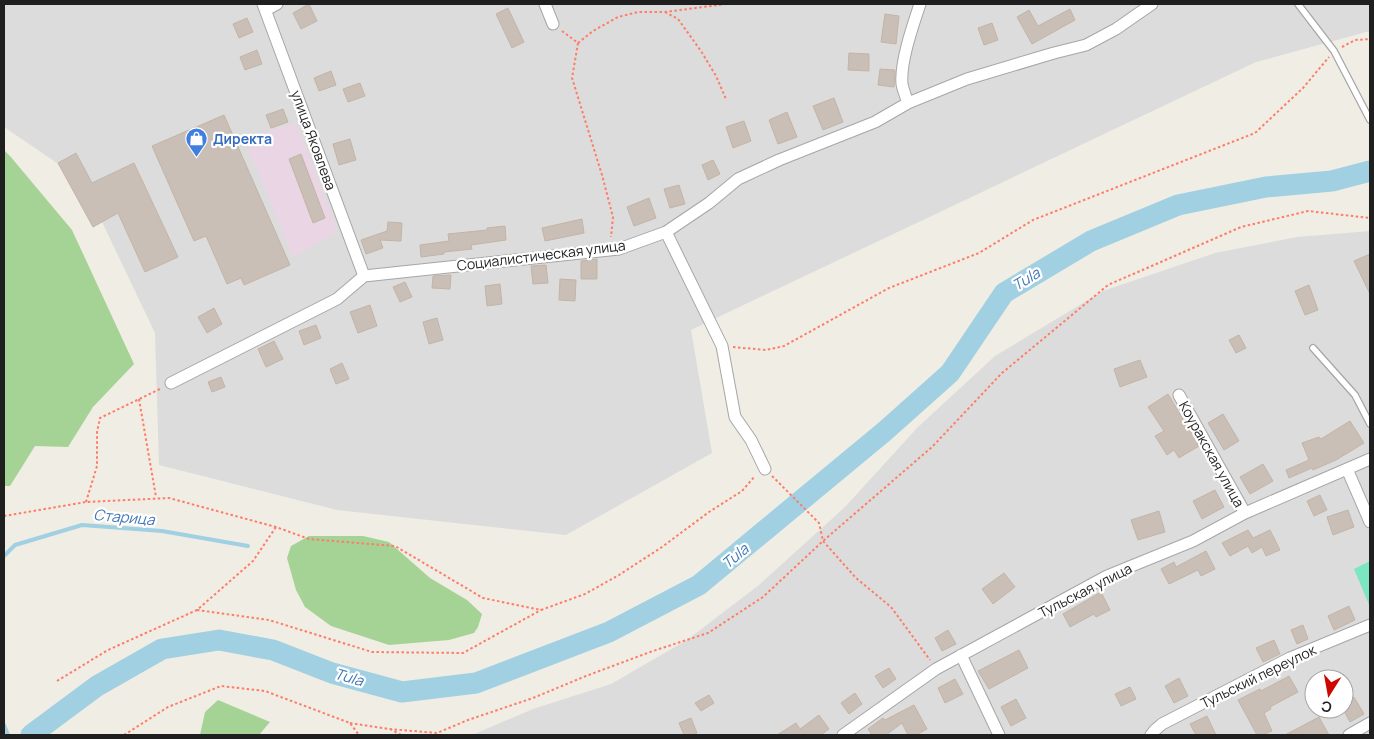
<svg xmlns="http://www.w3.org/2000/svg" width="1374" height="739" font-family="Manrope,sans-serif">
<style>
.residential{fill:#dddcdc;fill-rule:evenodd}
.industrial{fill:#ead5e5}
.forest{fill:#a5d395}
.pitch{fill:#7be6c1}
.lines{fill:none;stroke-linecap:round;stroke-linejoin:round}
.stream{stroke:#a1d0e2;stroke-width:4}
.river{stroke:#a1d0e2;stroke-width:21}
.building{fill:#c9bfb7;stroke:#c3b4a5}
.service-casing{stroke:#a6a6a6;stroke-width:8}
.minor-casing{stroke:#a6a6a6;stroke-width:13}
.path{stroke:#ff7c67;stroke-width:2;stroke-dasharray:2.5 2.5;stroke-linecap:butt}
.service{stroke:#fff;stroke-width:5.5}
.minor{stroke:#fff;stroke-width:11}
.labels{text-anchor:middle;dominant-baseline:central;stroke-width:4.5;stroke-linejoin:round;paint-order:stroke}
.shop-label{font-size:14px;font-weight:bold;fill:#366cbe;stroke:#fff;text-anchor:start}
.street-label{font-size:14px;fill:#1f1f1f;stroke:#fff}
.water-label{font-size:15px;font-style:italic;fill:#4278b7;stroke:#fff}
</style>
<rect width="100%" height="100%" fill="#f0ede4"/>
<path class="residential" d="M4,4H1370V31L1256,62L691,330L712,453L566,535L337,510L159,465L155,333L82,180L4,127Z
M1370,231V735H472L533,709L611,684L687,640L759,585L845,507L918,427L995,356L1103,291L1215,253L1297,237ZM1314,679H1344V709H1314Z"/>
<path class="industrial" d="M296,123L338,231L293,257L244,139Z"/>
<path class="forest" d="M4,150L10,156L72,230L134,364L93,407L68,447L35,446L10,486H4Z
M309,536H363L389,542L430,578L467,600L482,614L478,627L474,633L449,640L389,645L331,626L305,607L296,590L287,558L291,546Z
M218,700L270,722L259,735H200L205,712Z"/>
<path class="pitch" d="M1370,561V607L1354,569Z"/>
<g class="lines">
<path class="stream" d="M4,556L15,545L82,525L162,531L248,546
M4,725L8,735"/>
<path class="river" d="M31,735L97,686L162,649L219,640L273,650L332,673L402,692L476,683L609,632L699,585L885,431L950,373L1004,293L1091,241L1178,205L1266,187L1332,181L1370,171"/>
</g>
<path class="building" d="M309,4L317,21L301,29L293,13Z
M508,8L524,42L512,48L496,14Z
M1070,9L1075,20L1032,44L1017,17L1029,10L1038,26Z
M885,14L899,16L896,44L881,42Z
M247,18L253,32L239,38L233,24Z
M992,23L998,40L984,45L978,28Z
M257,50L262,64L245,70L240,57Z
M849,53L869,54V71L848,70Z
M880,69L895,70L894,87L878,85Z
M331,71L336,85L319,91L314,78Z
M360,83L365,96L348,102L343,89Z
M834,98L843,122L823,130L813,106Z
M283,109L288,122L271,128L266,115Z
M787,112L797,137L778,144L769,120Z
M224,115L290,265L244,285L241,278L227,284L206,236L194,241L152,146Z
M744,121L751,141L733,148L726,127Z
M350,139L356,160L339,165L333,144Z
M76,153L92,183L134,163L178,257L145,272L118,213L93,227L58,163Z
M301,154L325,218L313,223L289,159Z
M713,160L720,174L708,180L702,165Z
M679,185L685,204L670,208L664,189Z
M649,198L656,218L634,226L627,207Z
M582,219L584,233L545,241L542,228Z
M388,222L402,223L401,241L380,240L383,248L366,254L361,240L387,231Z
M505,226L506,240L471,245L472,249L444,252V254L421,257L420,245L449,241L448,234L487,230V228Z
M1370,254V294L1354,261Z
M597,259V279H581V261Z
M546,265L548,283L533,284L531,266Z
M451,275L450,289L432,288L433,276Z
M560,279L576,280L575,301L559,300Z
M405,282L412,297L400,302L393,287Z
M500,284L502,304L487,306L485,286Z
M1309,285L1318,310L1305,315L1295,291Z
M370,305L377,326L358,333L350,312Z
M214,308L222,324L207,333L198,317Z
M437,318L443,340L429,344L423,322Z
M316,325L321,338L304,345L299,331Z
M1239,335L1246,348L1236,353L1229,340Z
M274,341L283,359L266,367L258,349Z
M1140,360L1147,377L1120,387L1114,369Z
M342,363L349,379L336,384L330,369Z
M221,377L225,387L212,392L208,382Z
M1168,394L1199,446L1179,458L1174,450L1167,455L1155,436L1164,431L1148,407Z
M1223,414L1239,441L1224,450L1208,423Z
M1350,421L1364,443L1336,460L1313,470L1312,468L1289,478L1286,470L1309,460L1302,443L1319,437L1321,439Z
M1263,464L1273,481L1250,494L1240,477Z
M1215,490L1224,507L1202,519L1193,501Z
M1320,495L1327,510L1314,516L1307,501Z
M1348,510L1354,527L1333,535L1327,517Z
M1159,511L1165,532L1138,540L1131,520Z
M1248,530L1253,538L1270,530L1280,550L1266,556L1262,547L1252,553L1248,546L1230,556L1222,543Z
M1206,551L1215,569L1201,576L1198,570L1169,584L1161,569L1174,562L1176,567Z
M1004,573L1015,587L993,604L982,589Z
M1101,592L1110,610L1096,617L1094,614L1070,627L1063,614Z
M1349,606L1355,620L1334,630L1328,616Z
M1303,625L1308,639L1297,644L1291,630Z
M948,630L956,644L942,651L935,638Z
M1274,640L1280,654L1263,662L1256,648Z
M1019,650L1028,668L989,689L978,671Z
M889,668L896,679L883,688L875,676Z
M1289,676L1298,692L1270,707L1271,709L1264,713L1272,731L1262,735H1257L1238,700L1260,689L1261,691Z
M1179,678L1188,696L1174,703L1165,686Z
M955,679L963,694L945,703L938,688Z
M1130,687L1136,699L1121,706L1115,694Z
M855,693L862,704L849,714L841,703Z
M709,695L714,703L701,711L695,703Z
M1354,697L1364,714L1350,722L1344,711V703Z
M1016,699L1026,718L1011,726L1001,707Z
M914,705L927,729L916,735H908L902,723L886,735H872L868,729L883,718L885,720Z
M819,715L829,729L821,735H777L796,723L800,729Z
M1207,716L1216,735H1196L1190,724Z
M1319,717L1329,735H1285Z
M691,718L697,733L692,735H684L679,723Z"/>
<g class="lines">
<defs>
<path id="service" d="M1298,4L1334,51L1370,120
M1313,348L1355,395L1370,424"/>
<path id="minor" d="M263,4L364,276
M545,4L553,24
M266,10L277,4
M908,103C906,97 903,90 902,84C900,62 913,25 920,4
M666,232L722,346L735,417L751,440L765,469
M171,383L337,299L364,276L619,249L666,232L709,203L738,179L779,160L875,122L908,103L967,79L1054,53L1086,45L1116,29L1152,4
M1179,395L1245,513
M1347,469L1370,522
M961,655L999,735
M843,735L936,669L1107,576L1193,541L1245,513L1370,459
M1151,735L1155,730L1162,724L1290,658L1370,625
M1349,735L1370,723"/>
</defs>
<use href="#service" class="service-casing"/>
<use href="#minor" class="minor-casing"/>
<path class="path" d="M665,12L678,19L701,51L716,76L726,99
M562,31L578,43L572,78L602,175L613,217L611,237
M578,43L593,31L618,17L638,12H665L726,4
M1342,47L1355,40L1370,39
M733,347L766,350L784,346L889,288L979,253L1033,220L1255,133L1303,88L1329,57
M139,399L156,497
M772,476L819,523L823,541L856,578L891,607L930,660
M86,502L97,466V432L100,418L162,388
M4,516L86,502L169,498L276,527L309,539L395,546L483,598L541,610L585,594L619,575L662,547L709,512L742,491L755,476
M197,610L269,620L372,652L463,653L541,610
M57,681L108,650L197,610L253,561L276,527
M350,723L389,729L437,733L468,720L533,698L586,676L650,652L708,633L763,597L823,541L932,447L1002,373L1108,285L1241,227L1308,211L1370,218
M390,729L401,735
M124,735L168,707L221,686L265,691L350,723L359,735"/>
<use href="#service" class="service"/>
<use href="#minor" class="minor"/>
</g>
<defs>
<symbol id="shop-pin" viewBox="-11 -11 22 30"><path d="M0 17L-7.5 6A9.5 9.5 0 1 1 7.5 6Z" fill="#3f7fe0" stroke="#fff"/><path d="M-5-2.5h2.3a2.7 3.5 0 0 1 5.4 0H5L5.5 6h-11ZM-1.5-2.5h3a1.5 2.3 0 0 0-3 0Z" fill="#fff"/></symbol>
</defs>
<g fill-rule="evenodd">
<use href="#shop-pin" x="184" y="126" width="25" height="34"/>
</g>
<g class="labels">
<g class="shop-label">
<text x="213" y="138">Директа</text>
</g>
<g class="street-label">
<text transform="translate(314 140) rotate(70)">улица Яковлева</text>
<text transform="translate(541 255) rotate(-7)">Социалистическая улица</text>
<text transform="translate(1212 454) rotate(61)">Коуракская улица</text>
<text transform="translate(1085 590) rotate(-27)">Тульская улица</text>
<text transform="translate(1258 676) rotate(-26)">Тульский переулок</text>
</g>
<g class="water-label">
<text transform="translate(1026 279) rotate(-31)">Tula</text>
<text transform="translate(124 517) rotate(5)">Старица</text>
<text transform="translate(735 556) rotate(-40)">Tula</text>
<text transform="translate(349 677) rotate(16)">Tula</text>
</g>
</g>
<rect width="1374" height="739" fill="none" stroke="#1f1f1f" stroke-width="10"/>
<g transform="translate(1329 694) rotate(191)"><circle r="24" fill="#ffffff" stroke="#a5a5a5"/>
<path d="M0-4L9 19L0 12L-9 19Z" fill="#ce0800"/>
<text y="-8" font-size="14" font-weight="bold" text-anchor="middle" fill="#1f1f1f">С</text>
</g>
</svg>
